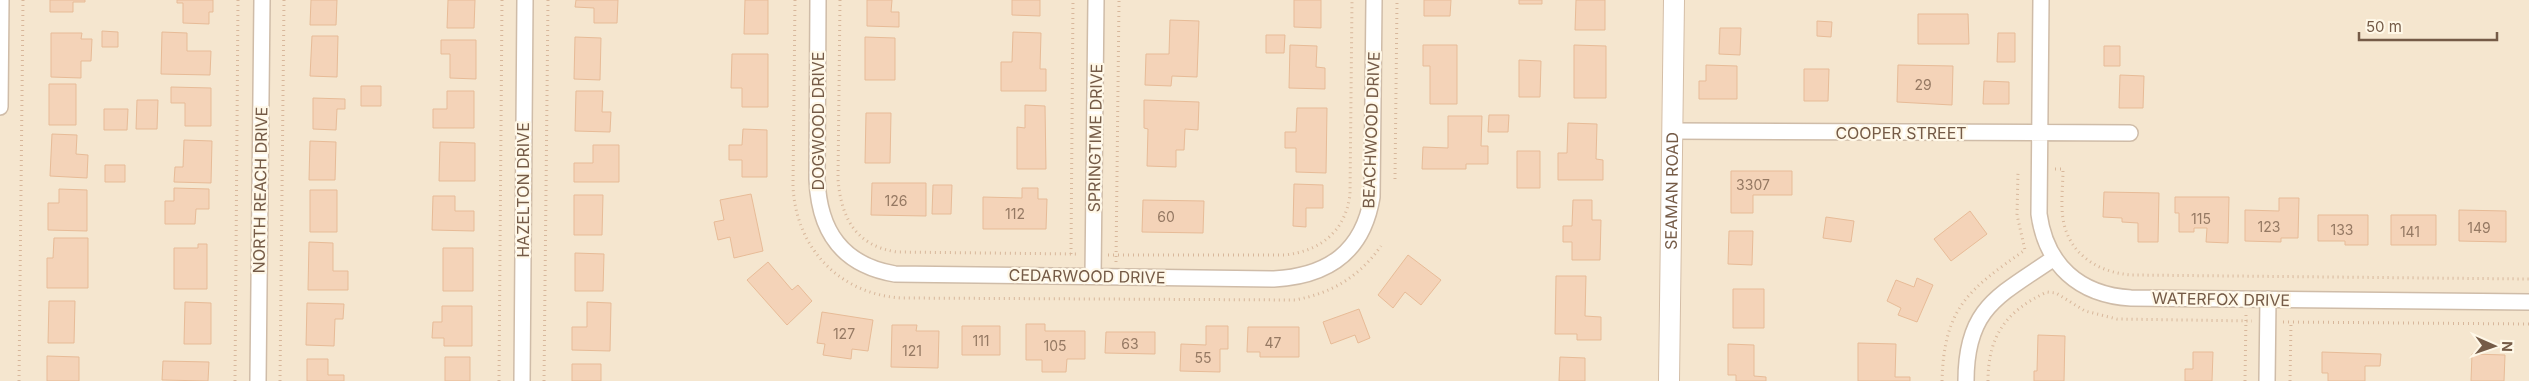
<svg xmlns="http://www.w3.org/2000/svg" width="2529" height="381" font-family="Inter,sans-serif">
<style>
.residential{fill:#f5e6cf}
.building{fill:#f4d3b8;stroke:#e7bb97}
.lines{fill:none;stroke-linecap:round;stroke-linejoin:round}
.street-casing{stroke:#cfbca8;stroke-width:18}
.secondary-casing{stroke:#d4bea7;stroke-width:22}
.path{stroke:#d8b79b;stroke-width:3;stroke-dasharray:1 4;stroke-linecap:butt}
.street{stroke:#fff;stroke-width:15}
.secondary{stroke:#fff;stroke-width:20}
.labels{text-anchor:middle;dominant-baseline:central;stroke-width:4.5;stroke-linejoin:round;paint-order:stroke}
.number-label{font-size:14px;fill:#957963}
.street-label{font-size:16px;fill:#755b47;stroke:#fff8e8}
</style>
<rect width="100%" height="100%" fill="#fdf4e1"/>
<path class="residential" d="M0,0H2529V381H0Z"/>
<path class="building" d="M50,0H85V2H73V12H50Z
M177,0H213V12H209V24L183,23V3H177Z
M311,0H337L336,25H310Z
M448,0H475L474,28H447Z
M576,0H618L617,23H594V8L575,7Z
M745,0H768V34H744Z
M867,0H892L891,12H899V27L867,26Z
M1012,0H1040V16L1012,15Z
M1294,0H1321V28L1294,27Z
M1424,0H1451L1450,16H1424Z
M1519,0H1542V4H1519Z
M1576,0H1605V30H1575Z
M1918,14H1968L1969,44H1918Z
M1170,20L1199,21L1197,77L1172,76L1171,86L1145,85L1146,54H1169Z
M1817,21L1832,22L1831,37L1817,36Z
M1720,28H1741L1740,55L1719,54Z
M102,31L118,32V47H102Z
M162,32L187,33V51H211L210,75L161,74Z
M1013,32L1041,33L1040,69H1046V91H1001V62H1012Z
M51,33H82L81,39H92L91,61H81V78L51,77Z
M1998,33H2015V62H1997Z
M1266,35H1285L1284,53H1266Z
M312,36H338L337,77L310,76Z
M575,37L601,38L600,80L574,79Z
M865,37L895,38V80H865Z
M441,40H476V79L450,78V54H441Z
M1290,45L1317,46L1316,67L1325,68V89L1289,88Z
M1423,45H1457V104H1430V66H1423Z
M1574,45L1606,46V98H1574Z
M2104,46H2120V66H2104Z
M732,54H768V107H742V88H731Z
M1519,60L1541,61L1540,97H1519Z
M1706,65L1737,66V99H1699V81H1706Z
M1898,65L1953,66L1952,105L1897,102Z
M1804,69H1829L1828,101H1804Z
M2120,75L2144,76L2143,108H2119Z
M1984,81L2009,82V104H1983Z
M49,84H76V125H49Z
M361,86H381V106H361Z
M171,87L211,88V126H185V103H171Z
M447,91H474V128H433V109H447Z
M576,91H603L602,112H611L610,132L575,131Z
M313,98L345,99V109H337L336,130L313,129Z
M137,100H158L157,129H136Z
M1144,100L1199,102L1198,130L1185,129L1184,150H1176V167L1147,166L1148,129L1144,128Z
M1025,105L1045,106L1046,169H1017V127L1025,128Z
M1297,108H1327L1326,173L1296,172V148H1285V132H1296Z
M104,109H128L127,130H104Z
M866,113H891L890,163H865Z
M1489,115H1509L1508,132H1488Z
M1448,116H1482L1481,146H1488V164H1466V169H1422L1423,147L1448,148Z
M1568,123L1597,124L1596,159L1603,160V180H1558V153H1567Z
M743,129L767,130V177H742V160H729V145H742Z
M52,134L77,135L76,154L88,155L87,178L50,176Z
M184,140L212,141L211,183L174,182L175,167H183Z
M310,141L336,142L335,180H309Z
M440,142L475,143V181H439Z
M593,145H619V182H574V163H593Z
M1517,151H1540V188H1517Z
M105,165H125V182H105Z
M1731,171H1792V195H1753V213H1731Z
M872,183H926V216L871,215Z
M1294,184L1323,185V208H1306V227L1293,226Z
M933,185H952L951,214H932Z
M174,188L209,189V209H196L195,224H165V201H174Z
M1022,188H1038V199H1047L1046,229H983V197L1022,198Z
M59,189L87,190V231L48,230V203H59Z
M310,190H337V232H310Z
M2104,192L2159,193L2158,242H2138V223L2122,222V218L2103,217Z
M751,194L763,251L734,258L730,237L718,240L714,222L724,220L720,200Z
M574,195H603L602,235H574Z
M433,196H455V211H474V231L432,230Z
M2175,197H2229L2228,243L2206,242L2207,228H2194V232H2179V213H2175Z
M2279,198H2299L2298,238H2281V242L2245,241V210L2279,211Z
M1143,200L1204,201L1203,233L1142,232Z
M1573,200H1592V220H1601L1600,260H1572V242H1563V226H1572Z
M2459,210L2506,211V242L2459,241Z
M1970,211L1987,234L1951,261L1934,239Z
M2318,215H2368V245H2345V241H2318Z
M2391,215H2436V245H2391Z
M1826,217L1854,221L1851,242L1823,238Z
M1729,231H1753L1752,265L1728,264Z
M54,238H88V288H47V258H53Z
M309,242L333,243V271H348V290H308Z
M198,244H207V289H174V248H198Z
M443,248H473V291H443Z
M575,253L604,254L603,291H575Z
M1408,255L1441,280L1421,305L1405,292L1393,308L1378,295Z
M768,262L792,290L798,285L812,301L787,325L747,280Z
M1556,276H1586L1585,316L1601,317V340H1577V334H1555Z
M1917,278L1933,285L1917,322L1898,315L1901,308L1887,301L1896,280L1914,287Z
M1733,289H1764V328H1733Z
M49,301H75L74,343H48Z
M185,302L211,303V344H184Z
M587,302L611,303L610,351L572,350V327H587Z
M307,303L344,304L343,319H335L334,346L306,345Z
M442,306H472V346H444V338H432L433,322H442Z
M1359,309L1370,338L1358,343L1355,335L1331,344L1323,322Z
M822,312L873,320L868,351L852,349L851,359L823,355L825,344L817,343Z
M1026,324H1045V331H1085V359H1067L1066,372H1042V360H1026Z
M892,325H917L916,331H939L938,368L891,367Z
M962,326H1000V355H962Z
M1206,326H1228V349H1220V372L1180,371L1181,344L1206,345Z
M1248,327H1299V357H1260V352H1247Z
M1106,332H1155V354L1105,353Z
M2038,335L2065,336L2064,381H2034V371H2037Z
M1858,343L1896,344L1895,377H1910V381H1858Z
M1728,344L1754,345V376L1766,377V381H1736V375H1728Z
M2193,352H2213L2212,381H2185V369H2193Z
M2322,352L2381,354L2380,366H2365V381H2328V373H2322Z
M2472,354L2505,355L2504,381H2471Z
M47,356L79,357V381H47Z
M445,357H470V381H445Z
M1560,357L1585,358V381H1559Z
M307,359H328V375H344V381H307Z
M163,361L209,362L208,381L162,380Z
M572,364H601V381H572Z"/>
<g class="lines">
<defs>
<path id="street" d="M818,0L817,179C819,231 842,265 895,274L1274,279C1328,276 1363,252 1372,197L1374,0
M2041,0L2039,214C2046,265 2079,295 2131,298L2529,302
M0,107L1,0
M1672,131L2130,133
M1093,276L1096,0
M258,381L262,0
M522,381L525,0
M1966,381C1966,307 1999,296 2054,258
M2267,381L2268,299"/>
<g id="secondary">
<path id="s1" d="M1669,381L1674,0"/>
</g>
</defs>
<use href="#street" class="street-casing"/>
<use href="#secondary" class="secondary-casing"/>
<path class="path" d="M795,0L793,185C795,247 839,294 901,298L1295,300C1332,293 1359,277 1381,246
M840,0L838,179C841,218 856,246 897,252L1077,254
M2055,169H2063C2063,187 2060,207 2064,224C2072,257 2101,273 2132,275L2529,279
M1395,179L1397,0
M1071,254L1073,0
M1108,255H1285C1320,251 1345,232 1350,195L1352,0
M1116,262L1119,0
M2283,322L2529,324
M19,381L23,0
M235,381L238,0
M280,381L284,0
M499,381L502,0
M544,381L548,0
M1942,381C1944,308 1968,290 2025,250L2017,215L2018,172
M1988,381C1988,336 2006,311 2047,292L2056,293L2085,311L2117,319L2252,321
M2245,381L2246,314
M2290,381L2291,322"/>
<use href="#street" class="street"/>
<use href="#secondary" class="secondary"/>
</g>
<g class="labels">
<g class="number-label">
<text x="1923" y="84">29</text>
<text x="1753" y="184">3307</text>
<text x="896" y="200">126</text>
<text x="1015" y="213">112</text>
<text x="1166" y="216">60</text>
<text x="2201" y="218">115</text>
<text x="2269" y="226">123</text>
<text x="2479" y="227">149</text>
<text x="2342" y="229">133</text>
<text x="2410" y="231">141</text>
<text x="844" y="333">127</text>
<text x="981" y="340">111</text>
<text x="1273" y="342">47</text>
<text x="1130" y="343">63</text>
<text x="1055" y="345">105</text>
<text x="912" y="350">121</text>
<text x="1203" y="357">55</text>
</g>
<g class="street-label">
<text transform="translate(818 121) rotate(-90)">DOGWOOD DRIVE</text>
<text transform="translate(1371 130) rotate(-88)">BEACHWOOD DRIVE</text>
<text x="1901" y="133">COOPER STREET</text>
<text transform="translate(1095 138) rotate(-89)">SPRINGTIME DRIVE</text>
<text transform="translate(260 190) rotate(-89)">NORTH REACH DRIVE</text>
<text transform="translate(523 190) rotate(-90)">HAZELTON DRIVE</text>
<text stroke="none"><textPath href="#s1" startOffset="190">SEAMAN ROAD</textPath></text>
<text transform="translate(1087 276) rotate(1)">CEDARWOOD DRIVE</text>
<text transform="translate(2221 299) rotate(1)">WATERFOX DRIVE</text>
</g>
</g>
<g transform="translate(2494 346) rotate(92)" stroke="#fff8e8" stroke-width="4" paint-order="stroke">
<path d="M0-4L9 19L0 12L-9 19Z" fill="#755b47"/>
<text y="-8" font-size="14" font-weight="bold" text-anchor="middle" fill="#755b47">N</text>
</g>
<path d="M2359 32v8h138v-8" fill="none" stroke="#755b47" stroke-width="2.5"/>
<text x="2366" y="32" font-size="15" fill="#755b47" stroke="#fff8e8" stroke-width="4" paint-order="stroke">50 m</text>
</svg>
